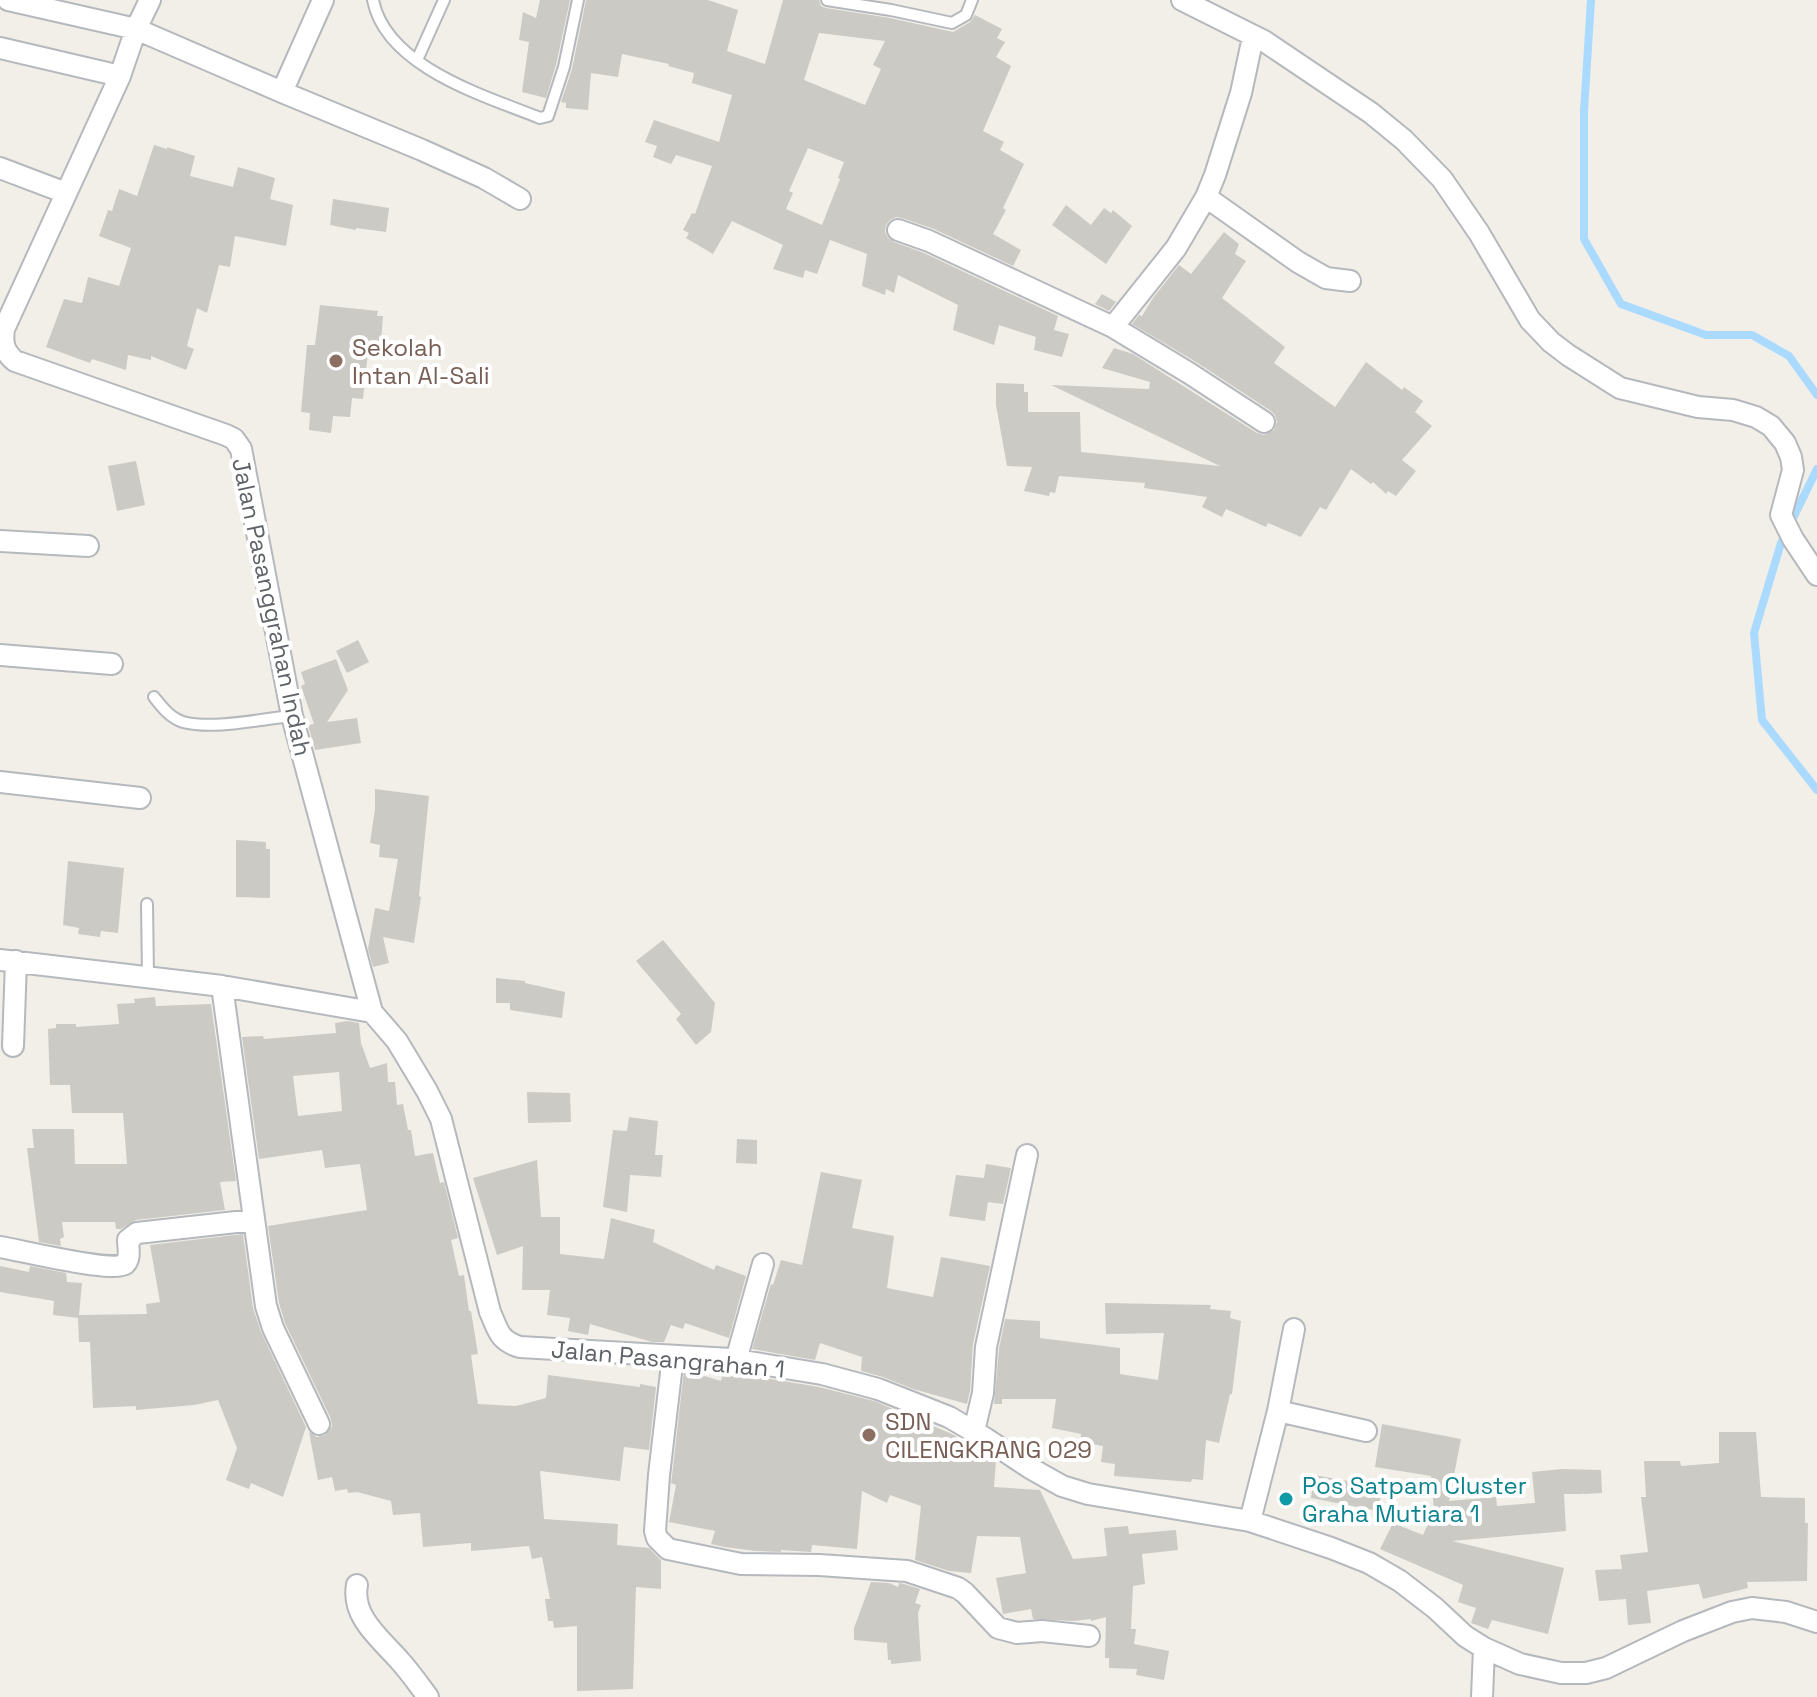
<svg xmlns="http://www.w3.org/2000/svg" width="1817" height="1697" font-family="'Space Grotesk',sans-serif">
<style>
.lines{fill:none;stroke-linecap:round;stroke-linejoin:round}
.stream{stroke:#aadaff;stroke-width:8}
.building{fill:#cccac5;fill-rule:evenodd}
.lane-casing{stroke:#b5b8bc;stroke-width:14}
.street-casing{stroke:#b5b8bc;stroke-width:24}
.lane{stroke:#fff;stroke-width:10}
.street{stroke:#fff;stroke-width:20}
.education-dot{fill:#8d6e63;stroke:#fff;stroke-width:3}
.culture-dot{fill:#0f9aa8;stroke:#fff;stroke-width:3}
.labels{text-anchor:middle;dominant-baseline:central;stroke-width:8;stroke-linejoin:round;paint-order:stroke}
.education-label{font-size:24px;fill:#785e54;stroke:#fff;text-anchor:start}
.street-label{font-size:24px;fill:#5f6368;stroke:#fff}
.culture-label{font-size:24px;fill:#0d838f;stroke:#fff;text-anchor:start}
</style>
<rect width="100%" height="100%" fill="#f1efe8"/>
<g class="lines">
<path class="stream" d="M1591,0L1584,111V239L1621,304L1706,335H1752L1789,356L1817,395
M1817,469L1781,543L1754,633L1762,720L1817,790"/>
</g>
<path class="building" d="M540,0H570L556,65L546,98L522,92L529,42L519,40L523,12L536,18Z
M586,0H708L738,10L727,51L765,64L783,0H819L821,6L826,8L890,18L953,32L970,22L975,15L1002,29L997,38L1005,42L996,57L1011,66L983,131L1004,142L1000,150L1024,164L1003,208L1006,210L993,234L1021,250L1013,266L934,229L902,218L896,217L890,220L886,225L885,232L888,238L894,242L924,253L1058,316L1054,330L1069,334L1062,357L1034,350L1036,337L999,325L994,345L953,330L958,305L898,275L894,293L886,289L885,295L862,286L867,254L830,240L817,274L805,270L803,278L773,269L783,245L732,221L713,254L686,238L689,233L683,230L692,213L695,214L712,166L676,155L671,164L653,157L657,146L645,142L654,120L719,142L732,95L692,83L694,73L668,66L669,64L622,54L618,77L591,73L588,110L566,108V103L561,102L572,69ZM819,33L885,41L873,65L881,69L865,105L804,80ZM808,148L844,162L838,178L840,179L822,225L786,209L793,193L789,191Z
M154,145L167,149V147L195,156L190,176L233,187L238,167L275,178L270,199L293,205L286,246L235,236L230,267L219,265L207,313L197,308L187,346L194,349L186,370L151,356V360L128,355L126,370L92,359L90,363L46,347L64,299L82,303L88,277L119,286L131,248L99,236L108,210L112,211L119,189L137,196Z
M333,199L389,208L386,232L356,228V230L330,225Z
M1066,205L1091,225L1104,208L1111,213L1113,210L1132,226L1106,264L1052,225Z
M1224,232L1239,244L1235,254L1246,261L1222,298L1285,347L1274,363L1335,407L1366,362L1402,390L1404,387L1423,401L1415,412L1432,426L1402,460L1416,471L1396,496L1388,491L1386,494L1373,482L1371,484L1351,469L1326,510L1320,507L1301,537L1268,523L1266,527L1226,509L1222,517L1202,507L1207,497L1144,488L1145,483L1059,476L1055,493L1050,492L1049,496L1024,491L1032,467L1007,466L996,405V383L1024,384V392H1028V412H1080L1081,452L1220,466L1051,385L1149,389L1150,382L1102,368L1114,348L1133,354L1257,433L1264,435L1274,430L1277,422L1275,415L1271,411L1196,362L1132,324L1139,315L1142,316L1153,298L1179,265L1191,274Z
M1102,294L1116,302L1109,311L1095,304Z
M320,305L378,311L377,316H383L380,353L368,352L363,399L352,398L350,417L333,416L331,433L309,430L310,413L301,412L307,345H315Z
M136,461L145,505L117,511L108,466Z
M358,640L369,662L347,673L336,651Z
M336,659L348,690L327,722L357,718L361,743L315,750L308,725L314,724L301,686L305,684L301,672Z
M375,789L429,796L419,896L421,897L414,943L383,937L389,963L373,967L368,949L375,908L389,911L398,859L379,857L380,845L370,843L375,809Z
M236,840L266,842V849H270V898L236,897Z
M68,861L124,868L118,933L101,931L100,937L78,934L79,928L63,925Z
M663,940L715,1003L711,1032L696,1045L676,1019L681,1014L636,961Z
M496,978L525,981V983L565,992L562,1018L510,1010V1003H496Z
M155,997L156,1006L211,1004L236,1181L220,1182L225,1210L136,1220L121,1229H116L115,1222H62L64,1237L60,1239L61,1246L39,1242L27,1148H34L32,1129H74L75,1164H127L123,1113H72L70,1085H50L48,1029L56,1028V1024H76V1027L119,1024L117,1004L135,1003L134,999Z
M348,1021L359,1023L361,1043L370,1068L387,1063L388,1082H395L397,1105L403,1104L408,1130H411L415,1156L433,1153L440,1183L444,1182L458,1238L451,1240L459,1276L464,1275L469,1311H471L478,1354L471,1355L478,1404L516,1406L546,1398L548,1375L640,1387V1384L656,1387L649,1450L624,1447L620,1481L540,1471L544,1519L618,1524L617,1545L649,1548L661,1560V1589L636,1587L633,1689L577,1691V1626L554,1628L553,1621H548L545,1599H550L542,1557L532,1559L529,1546L471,1551V1543L423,1547L420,1513L393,1515L391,1501L357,1492L348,1493L347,1489L335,1491L332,1477L318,1480L309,1432L317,1437L325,1435L332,1426L331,1419L285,1323L279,1303L268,1226L367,1210L360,1164L325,1168L322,1150L259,1159L242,1037L263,1036L264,1039L336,1033L335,1023ZM339,1072L342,1111L298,1116L293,1076Z
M527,1092L570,1093L571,1122L528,1123Z
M629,1117L658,1121L655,1155H663L661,1177L630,1175L627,1212L603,1207L613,1130L627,1131Z
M737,1139L757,1140V1164L736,1163Z
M537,1160L541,1217H560V1254L604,1259L611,1218L655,1230L653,1242L714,1270L716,1265L746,1276L729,1338L685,1323L683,1329L671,1325L664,1342H652L590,1324L588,1335L568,1331L570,1318L547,1315L550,1290H522L523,1246L497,1255L473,1178Z
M986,1164L1011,1168L1003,1204L988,1202L985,1221L949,1216L956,1175L984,1178Z
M821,1172L862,1180L852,1228L894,1236L887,1288L933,1297L941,1257L990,1266L973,1344L970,1391L967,1404L913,1389L883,1377L861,1371L862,1357L820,1343L815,1360L752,1349L771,1284L773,1285L781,1260L802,1265Z
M243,1234L253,1308L261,1332L306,1427L283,1497L251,1483L249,1489L226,1480L237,1448L218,1400L194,1405L136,1410V1406L93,1408L90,1342H79L78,1318L53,1315L54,1301L0,1292V1266L29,1272L30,1266L66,1273L67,1282L82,1283L79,1315L147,1314L146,1304L160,1302L150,1245Z
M1105,1303L1211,1305L1210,1309L1231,1311L1230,1318L1241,1321L1232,1394H1230L1219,1443L1206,1440L1203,1480L1192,1479L1191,1482L1114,1476L1115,1464L1101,1462L1103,1446L1080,1442L1081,1434L1052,1428L1056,1399H1002V1404H994L999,1349L1005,1319L1040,1321V1338L1120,1348V1374L1158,1380L1164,1333L1106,1334Z
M684,1370L721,1381L723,1372H730L819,1387L874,1401L952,1434L967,1442L964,1449L980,1452V1457L996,1461L994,1487L1040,1490L1073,1559L1107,1556L1104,1528L1128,1526L1129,1534L1176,1530L1178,1550L1142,1554L1145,1584L1133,1586L1131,1629H1136L1134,1644L1169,1651L1164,1680L1136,1675L1137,1669L1109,1668V1658H1105L1106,1617L1091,1621V1619L1074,1621L1033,1619L1031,1609L1003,1614L996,1578L1026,1573L1020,1537L977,1536L971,1573L949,1571L915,1560L921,1506L890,1495L887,1503L862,1491L857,1549L812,1545L811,1552L781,1550V1552L756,1551L724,1547L711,1544L715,1531L669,1522L676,1485L671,1483L672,1476Z
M1382,1424L1461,1439L1449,1501L1496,1497L1497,1506L1535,1503L1532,1472L1562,1469L1601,1470L1602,1493L1583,1494L1582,1492V1494H1564L1566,1531L1452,1541L1564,1568L1548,1634L1492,1620L1488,1629L1471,1623L1476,1608L1458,1602L1463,1585L1380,1549L1393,1523L1423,1535L1434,1511L1431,1476L1375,1467Z
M1719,1432H1756L1761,1497L1805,1498V1523H1808L1807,1581L1747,1582L1748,1588L1703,1599L1699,1584L1647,1591L1651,1623L1628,1625L1626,1599L1599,1601L1595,1570L1622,1569L1620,1555L1648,1552L1641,1497H1646L1644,1461H1680L1681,1466L1719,1463Z
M1314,1475L1382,1487L1378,1511L1311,1498Z
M871,1582L889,1583L898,1587L899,1583L904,1584L920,1589L915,1603L921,1605L918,1613L921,1661L891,1664V1660H888L887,1643L854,1640V1628Z"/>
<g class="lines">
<defs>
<path id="lane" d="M373,0C386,67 485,96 540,118L548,116L564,67L578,0
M827,0L891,10L952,23L966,15L972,0
M417,60L444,0
M154,697C162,707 170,718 183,722C213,730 260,719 292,716
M147,904L148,976"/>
<path id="street" d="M8,0L136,29L282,92L422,150L484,178L520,199
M150,0L136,29L120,76L4,329C2,343 4,352 15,361L226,435L234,439L241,449L292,716L372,1012
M1182,0L1264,41L1371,113L1404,140L1442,179L1479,233L1530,320L1551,342L1568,355L1620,388L1698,407L1733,410L1756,417L1771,426L1785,443L1791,457L1793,470L1781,515L1793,539L1817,575
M1253,37L1241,93L1215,175L1206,197L1176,248L1113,327L1189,373L1264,422
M0,48L120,76
M282,92L323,0
M0,168L66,193
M1206,197L1298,262L1326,278L1350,281
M898,230L929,241L1113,327
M0,541L88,546
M0,655L112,664
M0,782L140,798
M0,960L222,986L372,1012L397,1041L427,1091L441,1119L490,1312C498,1330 499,1341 520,1347L731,1359L822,1374L878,1389L949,1417L985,1438L1030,1468L1062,1486L1088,1494L1250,1521L1331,1548L1369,1563L1400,1581L1435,1608L1465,1636L1484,1648L1520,1664L1561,1673H1586L1606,1668L1683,1631L1732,1612L1752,1608L1786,1612L1817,1622
M222,986L266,1306L273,1328L319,1424
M13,1046L16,961
M0,1247C19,1250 113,1273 125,1264C131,1258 128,1247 128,1240L137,1233L254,1220
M673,1356L659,1475L655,1531L657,1538L668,1549L741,1564L819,1565L907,1571L958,1588L965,1593L998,1628L1017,1633L1042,1631L1089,1636
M736,1360L763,1264
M1278,1411L1366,1431
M974,1431L983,1393L986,1347L1027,1155
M1250,1521L1278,1411L1294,1329
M357,1585C351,1617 381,1639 400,1661C410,1672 419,1685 428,1697
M1482,1697L1484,1648"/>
</defs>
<use href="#lane" class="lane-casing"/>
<use href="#street" class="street-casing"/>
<use href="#lane" class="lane"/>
<use href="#street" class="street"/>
</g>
<g class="education-dot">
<circle cx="336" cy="361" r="8"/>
<circle cx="869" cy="1435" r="8"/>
</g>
<circle class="culture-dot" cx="1286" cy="1499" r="8"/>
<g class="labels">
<g class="education-label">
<text x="352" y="347">Sekolah<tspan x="352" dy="28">Intan Al-Sali</tspan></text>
<text x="885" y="1421">SDN<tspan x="885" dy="28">CILENGKRANG 029</tspan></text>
</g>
<g class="street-label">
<text transform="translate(272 607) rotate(78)">Jalan Pasanggrahan Indah</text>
<text transform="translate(668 1359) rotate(5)">Jalan Pasangrahan 1</text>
</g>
<g class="culture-label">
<text x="1302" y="1485">Pos Satpam Cluster<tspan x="1302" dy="28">Graha Mutiara 1</tspan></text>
</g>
</g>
</svg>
